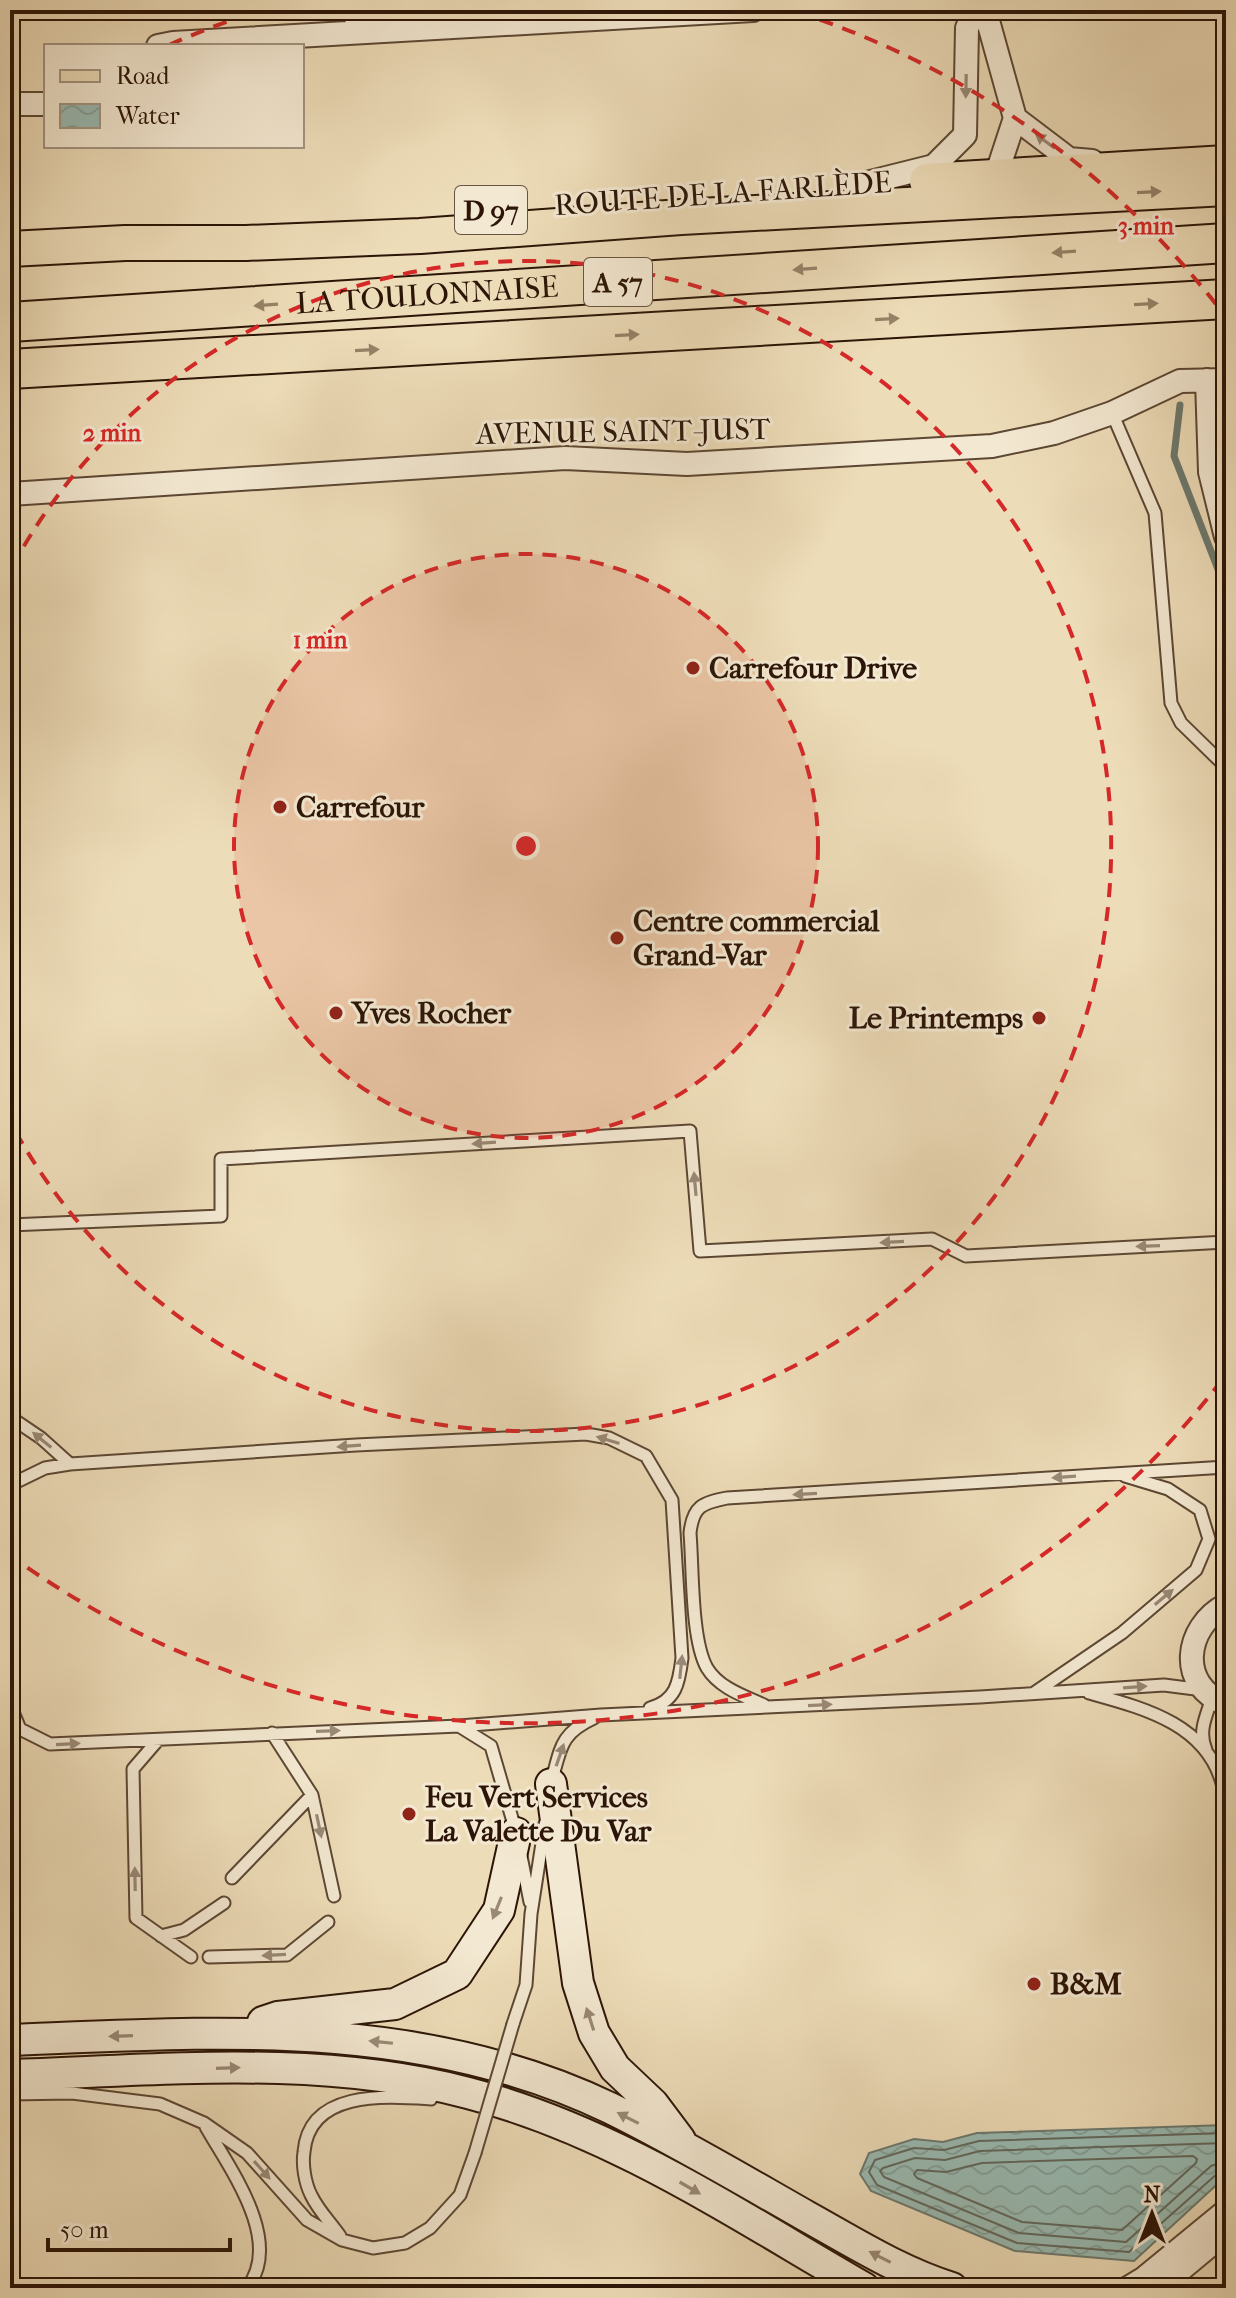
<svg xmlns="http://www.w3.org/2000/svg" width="1236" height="2298" font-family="'IM FELL French Canon',serif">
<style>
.water{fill:url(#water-waves);stroke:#6d796e;stroke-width:2}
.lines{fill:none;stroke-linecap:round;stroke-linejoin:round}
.shore{stroke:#62685d;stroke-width:2}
.stream{stroke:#6d796e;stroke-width:7}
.service-casing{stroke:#5c4733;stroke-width:15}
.minor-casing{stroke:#5c4733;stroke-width:26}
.secondary-casing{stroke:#2c1507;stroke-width:34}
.primary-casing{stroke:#2c1507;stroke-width:38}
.motorway-casing{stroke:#2c1507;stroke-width:42}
.service{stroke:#f3e8d1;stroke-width:11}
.minor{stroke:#f3e8d1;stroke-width:22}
.secondary{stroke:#f3e8d1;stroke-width:30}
.primary{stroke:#eddcb8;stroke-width:34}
.motorway{stroke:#eddcb8;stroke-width:38}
.service-bridge-casing{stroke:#5c4733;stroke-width:15;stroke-linecap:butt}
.service-bridge{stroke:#f3e8d1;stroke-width:11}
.oneway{fill:#998976}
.oneway2{fill:#968268}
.ring{fill:none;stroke:#d62828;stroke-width:4;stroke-dasharray:14 10}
.poi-dot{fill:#8f2418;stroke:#f3e8d1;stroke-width:3}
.labels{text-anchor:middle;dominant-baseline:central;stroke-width:6;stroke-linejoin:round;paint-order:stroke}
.shield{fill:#f3e8d1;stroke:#685444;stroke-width:2}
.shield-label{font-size:28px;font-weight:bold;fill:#2c1507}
.street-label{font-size:30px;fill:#2c1507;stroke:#f3e8d1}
.poi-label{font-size:30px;font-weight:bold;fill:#2c1507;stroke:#f3e8d1;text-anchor:start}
.centre{fill:#d62828;stroke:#f3e8d1;stroke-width:4}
.ring-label{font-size:24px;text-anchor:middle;font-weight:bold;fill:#d62828;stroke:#f3e8d1;stroke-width:6;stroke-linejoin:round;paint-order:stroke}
</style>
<defs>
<pattern id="water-waves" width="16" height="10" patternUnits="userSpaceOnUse" patternTransform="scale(2)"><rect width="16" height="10" fill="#99bbb3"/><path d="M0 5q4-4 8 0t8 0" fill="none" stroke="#84a098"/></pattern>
</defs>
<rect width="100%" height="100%" fill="#eddcb8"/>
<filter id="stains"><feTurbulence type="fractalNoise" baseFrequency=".0025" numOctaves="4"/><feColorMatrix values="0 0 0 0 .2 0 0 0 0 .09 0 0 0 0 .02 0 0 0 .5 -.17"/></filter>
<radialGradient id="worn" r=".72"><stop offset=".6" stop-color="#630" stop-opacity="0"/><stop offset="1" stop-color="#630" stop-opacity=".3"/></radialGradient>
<path class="water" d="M1226,2125V2176L1134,2261L1015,2251L871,2191L860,2174L869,2153L914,2139L943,2142L977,2133Z"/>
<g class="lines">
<path class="shore" d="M1226,2133L979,2141L944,2150L914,2148L875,2160L869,2172L877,2185L1017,2243L1129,2252L1218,2173L1226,2171
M1226,2143L980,2151L945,2160L915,2158L883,2168L880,2171L884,2177L1019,2233L1126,2242L1211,2166L1226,2161
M1193,2156L1197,2159L1196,2163L1122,2230L1022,2222L917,2178L914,2174L917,2170L946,2172L982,2163Z"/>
<path class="stream" d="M1180,405L1174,456L1221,577L1220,677L1226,714"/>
<defs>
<path id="service" d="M1112,413L1155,513L1171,703L1181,723L1224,765L1226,804
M10,1225L221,1216V1159L690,1131L700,1251L932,1239L966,1256L1226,1242
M10,1417L41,1438L70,1464L356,1445L586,1434L609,1438L646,1456L672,1500L682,1658C679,1683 676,1701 650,1708
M10,1485L45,1468L70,1464
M1034,1693L1122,1633L1196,1570L1209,1539L1200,1510L1168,1489L1125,1476
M1089,1693C1143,1708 1208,1724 1223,1787C1226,1800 1225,1816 1226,1830
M10,1705L20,1729L50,1744L459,1726L601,1715L980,1697L1164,1685L1203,1690
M764,1705C744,1696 719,1688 707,1668C691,1640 693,1568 690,1533C693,1506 702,1503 727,1498L1226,1467
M459,1726L491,1746L516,1832
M272,1733L312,1795L334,1896
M158,1740L133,1769L136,1918L191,1957
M1206,1750C1198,1731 1206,1717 1212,1698
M551,1783C561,1749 559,1734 594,1718
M521,1856L530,1902
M232,1878L312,1795
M161,1936L184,1930L224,1903
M209,1957L287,1955L328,1922
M513,2024L526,1985L531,1914L545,1824
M10,2094L72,2093L160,2104L204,2123L247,2153L307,2220L342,2240L373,2248L405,2243L430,2228L460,2195L475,2153
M206,2127C230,2169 284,2241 247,2288
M340,2236C331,2223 318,2210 311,2195C305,2183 302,2165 304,2152C309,2090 385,2096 431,2099"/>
<path id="minor" d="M351,10L365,31
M985,10L1015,118L993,185
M158,46L173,43L753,10
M10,104H46
M1015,118L1069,159L1092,161
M858,185L934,166L965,135L967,28L975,10
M1207,380L1210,472L1226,537
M10,494L565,458L687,464L992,446L1054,433L1112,413L1180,381L1226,380
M1226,1605C1184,1627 1177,1686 1226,1704
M1128,2288L1143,2279L1226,2211
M1164,2288L1173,2276L1226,2232"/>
<path id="secondary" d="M551,1784L578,1983L594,2033L615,2068L653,2104L680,2140
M263,2022L278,2017L395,2004L457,1974L499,1910L516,1833
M10,2040C214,2032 419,2016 610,2108C677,2141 741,2179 806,2216C853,2242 900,2272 952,2288
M10,2075C163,2070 319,2054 468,2093C612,2130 737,2215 864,2288"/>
<path id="primary" d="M927,181L1226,163
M10,249L125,243H246L420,236L681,217L1226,188"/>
<g id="motorway">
<path id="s1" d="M10,322L1226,243"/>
<path d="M10,369L1226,299"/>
</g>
</defs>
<use href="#service" class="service-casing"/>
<use href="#minor" class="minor-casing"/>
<use href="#secondary" class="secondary-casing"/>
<use href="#primary" class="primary-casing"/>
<use href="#motorway" class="motorway-casing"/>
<use href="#service" class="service"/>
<use href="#minor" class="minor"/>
<use href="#secondary" class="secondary"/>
<use href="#primary" class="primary"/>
<use href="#motorway" class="motorway"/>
<defs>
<path id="service-bridge" d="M475,2153L513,2024"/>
</defs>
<use href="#service-bridge" class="service-bridge-casing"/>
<use href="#service-bridge" class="service-bridge"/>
</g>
<defs><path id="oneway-solid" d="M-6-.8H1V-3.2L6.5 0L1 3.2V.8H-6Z" transform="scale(2)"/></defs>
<g class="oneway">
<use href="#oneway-solid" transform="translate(966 86) rotate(91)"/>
<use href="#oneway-solid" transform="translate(1045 141) rotate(-143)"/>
<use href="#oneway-solid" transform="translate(484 1143) rotate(176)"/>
<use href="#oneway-solid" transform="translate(695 1184) rotate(-95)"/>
<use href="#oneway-solid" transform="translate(892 1242) rotate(177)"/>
<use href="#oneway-solid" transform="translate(1148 1246) rotate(178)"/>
<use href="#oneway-solid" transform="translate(42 1440) rotate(-141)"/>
<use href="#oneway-solid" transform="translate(608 1440) rotate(-163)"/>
<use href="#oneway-solid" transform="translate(349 1446) rotate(176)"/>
<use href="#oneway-solid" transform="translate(1064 1477) rotate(176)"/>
<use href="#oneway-solid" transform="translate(805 1494) rotate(177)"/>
<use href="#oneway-solid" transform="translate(1164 1597) rotate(-40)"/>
<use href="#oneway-solid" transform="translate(681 1667) rotate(-84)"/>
<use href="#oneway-solid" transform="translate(1135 1687) rotate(-4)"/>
<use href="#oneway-solid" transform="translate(820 1705) rotate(-3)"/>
<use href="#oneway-solid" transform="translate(328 1731) rotate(-2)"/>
<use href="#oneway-solid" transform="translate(68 1744) rotate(-3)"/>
<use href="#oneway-solid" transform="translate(560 1755) rotate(-71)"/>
<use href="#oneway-solid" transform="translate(319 1826) rotate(78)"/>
<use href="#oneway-solid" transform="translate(135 1879) rotate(-91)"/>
<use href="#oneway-solid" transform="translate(497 1908) rotate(112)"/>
<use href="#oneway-solid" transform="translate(274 1955) rotate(177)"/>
<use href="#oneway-solid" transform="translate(590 2019) rotate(-108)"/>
<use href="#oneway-solid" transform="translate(121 2036) rotate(178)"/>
<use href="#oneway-solid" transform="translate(381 2042) rotate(-174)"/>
<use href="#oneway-solid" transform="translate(228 2068) rotate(-2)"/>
<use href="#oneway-solid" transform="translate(628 2118) rotate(-153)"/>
<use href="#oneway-solid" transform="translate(262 2170) rotate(48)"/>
<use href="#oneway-solid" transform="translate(690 2188) rotate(30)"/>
<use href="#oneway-solid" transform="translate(880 2257) rotate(-153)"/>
</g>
<g class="oneway2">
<use href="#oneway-solid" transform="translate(1149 192) rotate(-3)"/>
<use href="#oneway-solid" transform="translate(1064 252) rotate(176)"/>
<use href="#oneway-solid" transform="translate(805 269) rotate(176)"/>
<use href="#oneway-solid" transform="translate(1146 304) rotate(-3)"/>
<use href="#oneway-solid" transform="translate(266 305) rotate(176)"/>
<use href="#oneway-solid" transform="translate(887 319) rotate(-3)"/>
<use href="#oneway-solid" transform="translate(627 335) rotate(-3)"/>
<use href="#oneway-solid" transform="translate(367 350) rotate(-3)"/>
</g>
<circle cx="526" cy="846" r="292" fill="#d62828" fill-opacity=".12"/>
<g class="ring">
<circle cx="526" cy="846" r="292"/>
<path d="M12 567A585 585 0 1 1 12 1125"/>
<path d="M1222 1380A877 877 0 0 1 11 1556M169 45A877 877 0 0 1 255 12M797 12A877 877 0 0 1 1222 312"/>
</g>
<g class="poi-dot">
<circle cx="693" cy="668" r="8"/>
<circle cx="280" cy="807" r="8"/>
<circle cx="617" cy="938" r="8"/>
<circle cx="336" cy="1013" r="8"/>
<circle cx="1039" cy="1018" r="8"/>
<circle cx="409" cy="1814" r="8"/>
<circle cx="1034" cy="1984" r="8"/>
</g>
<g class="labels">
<g class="shield">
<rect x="455" y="186" width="72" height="48" rx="6"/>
<rect x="584" y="258" width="68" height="48" rx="6"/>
</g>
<g class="shield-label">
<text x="491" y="210">D 97</text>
<text x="618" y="282">A 57</text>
</g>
<g class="street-label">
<text transform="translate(723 194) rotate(-4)">ROUTE DE LA FARLÈDE</text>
<text stroke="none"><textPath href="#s1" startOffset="418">LA TOULONNAISE</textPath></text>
<text transform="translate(623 432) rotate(-1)">AVENUE SAINT-JUST</text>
</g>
<g class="poi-label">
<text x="709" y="668">Carrefour Drive</text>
<text x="296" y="807">Carrefour</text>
<text x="633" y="921">Centre commercial<tspan x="633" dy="34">Grand-Var</tspan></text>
<text x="352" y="1013">Yves Rocher</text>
<text x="1023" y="1018" text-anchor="end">Le Printemps</text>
<text x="425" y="1797">Feu Vert Services<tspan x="425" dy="34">La Valette Du Var</tspan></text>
<text x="1050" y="1984">B&amp;M</text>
</g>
</g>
<circle cx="526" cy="846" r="12" class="centre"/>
<g class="ring-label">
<text x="1146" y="234">3 min</text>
<text x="112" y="441">2 min</text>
<text x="320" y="648">1 min</text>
</g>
<rect width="1236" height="2298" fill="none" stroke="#eddcb8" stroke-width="40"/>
<rect x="12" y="12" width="1212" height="2274" fill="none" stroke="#2c1507" stroke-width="4"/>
<rect x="20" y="20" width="1196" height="2258" fill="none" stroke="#2c1507" stroke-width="2"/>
<rect x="44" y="44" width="260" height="104" fill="#f3e8d1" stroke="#a39480" stroke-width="2"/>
<rect x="60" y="70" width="40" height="12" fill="#eddcb8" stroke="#a39480" stroke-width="2"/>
<text x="116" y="84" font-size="24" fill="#2c1507">Road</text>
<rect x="60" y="104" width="40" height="24" fill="url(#water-waves)" stroke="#a39480" stroke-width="2"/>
<text x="116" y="124" font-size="24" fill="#2c1507">Water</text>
<g transform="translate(1152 2214)" stroke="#f3e8d1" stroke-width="6" paint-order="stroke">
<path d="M0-6L14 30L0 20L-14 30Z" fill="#2c1507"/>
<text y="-12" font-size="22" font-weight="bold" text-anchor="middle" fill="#2c1507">N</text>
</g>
<path d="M48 2238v12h182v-12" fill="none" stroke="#2c1507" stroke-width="4"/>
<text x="60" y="2238" font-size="24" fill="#2c1507" stroke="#f3e8d1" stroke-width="6" paint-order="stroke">50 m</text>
<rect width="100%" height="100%" filter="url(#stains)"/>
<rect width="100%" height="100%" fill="url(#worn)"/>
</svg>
